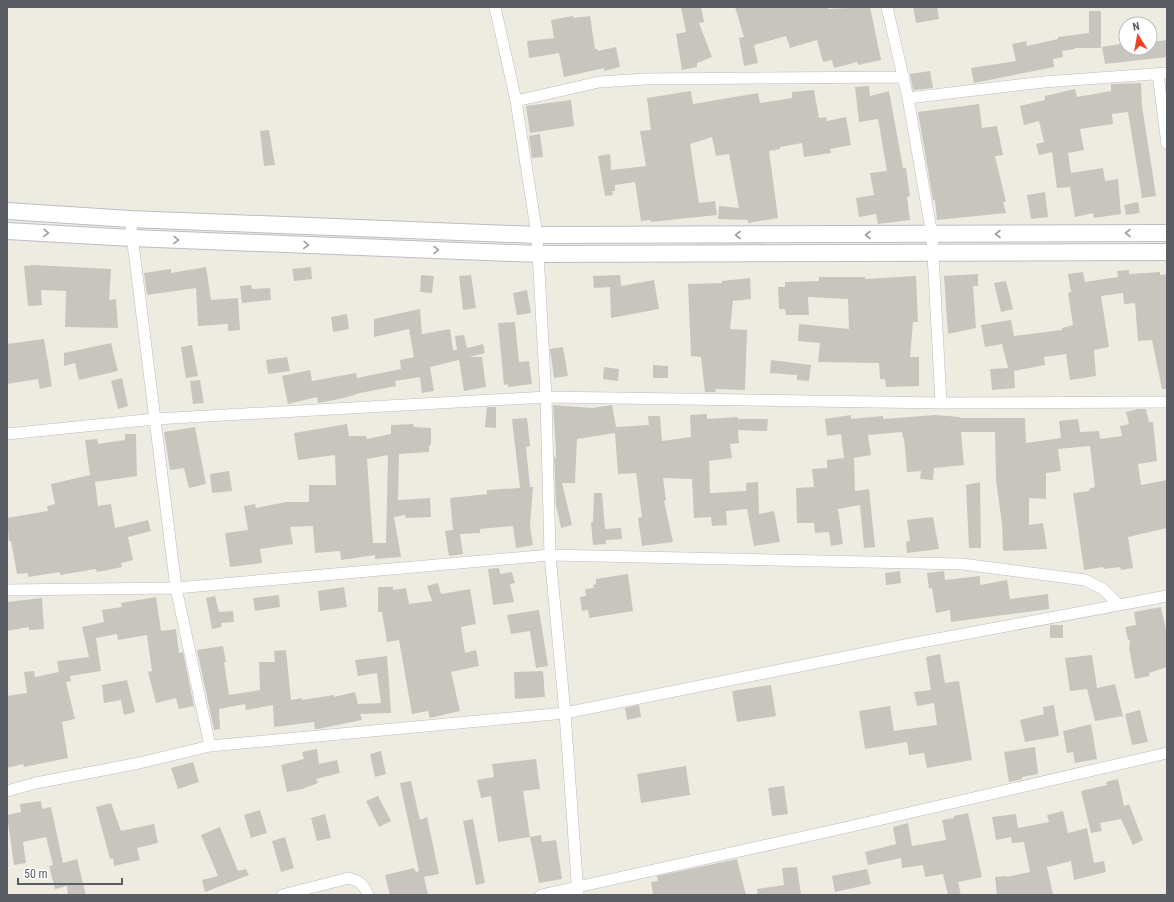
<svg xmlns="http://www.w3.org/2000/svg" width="1174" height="902" font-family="'Roboto Condensed',sans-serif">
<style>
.building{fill:#c8c5be;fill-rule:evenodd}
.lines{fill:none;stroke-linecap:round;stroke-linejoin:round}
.street-casing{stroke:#b9bbc1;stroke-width:12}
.secondary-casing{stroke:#babdc4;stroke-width:18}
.street{stroke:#fff;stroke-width:11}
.secondary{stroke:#fff;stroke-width:16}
.oneway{stroke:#9c9ea1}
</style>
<rect width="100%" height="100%" fill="#eeece1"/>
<path class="building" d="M681,7H701L704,22L699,23L712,57L697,63V67L682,70L676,34L686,32Z
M735,7H828V9L870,7L881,60L858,65L857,62L834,68L832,60L823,62L817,40L790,48L786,36L754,45L758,63L744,66L739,38L744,37Z
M913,7H937L939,19L916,23Z
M1089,11H1101V48H1075V49L1062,51L1063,57L1053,59L1054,67L974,83L971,68L1016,61L1012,44L1026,41L1027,46L1058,39V37L1089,33Z
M573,16V18L590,16L595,49H598V51L616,47L620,67L604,71V68L564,77L559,53L529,58L527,41L554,38L551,20Z
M1167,40V57L1105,64L1102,47L1126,43V48H1152L1151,42Z
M930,71L933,88L913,90L910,74Z
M1141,83L1142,106L1156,196L1142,198L1128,112L1112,114L1113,124L1080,129L1084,150L1068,153L1071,173L1103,168L1105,181L1118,179L1121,214L1094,218L1093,213L1075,217L1070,187L1057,188L1052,152L1039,155L1036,144L1044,142L1039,121L1024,125L1020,106L1045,100V96L1075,89L1077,97L1111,91V84Z
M869,86L870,96L889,91L903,168H906L910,196L907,197L910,220L878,224L876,214L859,217L856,198L874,195L870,173L887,171L878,119L859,122L855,87Z
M814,90L819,118L826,117L827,121L846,117L851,145L830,149L831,153L804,157L802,143L780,147V149L769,151L778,218L748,223V220L718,219L719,206L739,208L729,154L716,156L712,137L690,144L699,203L715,201L717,215L651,222V220L641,221L635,182L615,185V191H612L613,195L605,196L598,156L610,154L611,170L646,166L640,131L651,130L647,98L691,91L693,104L758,93L760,103L792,98V92Z
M571,100L574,126L530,133L526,106Z
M979,104L982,128L997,126L1003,155L995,156L1006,202H1003L1006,213L937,220L935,200H933L918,112Z
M269,130L275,165L264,166L260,131Z
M540,134L543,157L532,158L529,136Z
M1045,192L1048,217L1031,219L1027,195Z
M1138,202L1140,213L1126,215L1124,205Z
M34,265L111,269L109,300L116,299L118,328L65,327L66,291L41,290L42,305L28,306L24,266Z
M206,267L211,300L238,298L240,330L228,331V324L198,326L196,288L147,295L144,273L171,269V273Z
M311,267L312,279L294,281L292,269Z
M1129,270V274L1160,272V275L1167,274V389H1162L1152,340L1138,341L1135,303L1124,304L1123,293L1101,296L1109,347L1094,350L1096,376L1070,380L1066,354L1044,357L1045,365L1014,371L1015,388L992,390L990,369L1008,368L1002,344L985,347L981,325L1011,320L1014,336L1062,330V328L1073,325L1068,293L1071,292L1068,274L1083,272L1085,282L1118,277L1117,271Z
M978,274V286H973L976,328L948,334L944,276Z
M421,275L434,276L432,293L420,292Z
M471,275L476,308L463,310L459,276Z
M620,275L621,286L654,280L659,309L611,318L610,287L594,288L593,276Z
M916,276L918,322H913L910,357H919V386L886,387L885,379H880L879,363L818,362L820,343L798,341L799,324L849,329L848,299L808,297L809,315H786L785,309H779L778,287H785V282L819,281V277H865V279Z
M750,278L751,299L733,301L730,329L747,330L745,390L715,389L716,392H705L701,357L691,356L688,284L722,283V281Z
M1006,281L1013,309L1001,312L994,283Z
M251,285L252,289L270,288L271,300L242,303L240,286Z
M527,290L531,313L517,315L513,293Z
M420,309L422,334L450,329L453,350H457L455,336L464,335L467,348L483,344L485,353L469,357H482L486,387L464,391L459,360L430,367L434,391L422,393L420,377L395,381L396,386L360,393L344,398L318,403L317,397L288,404L282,376L310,370L312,381L356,373L357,378L401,369L400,360L414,357L409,329L374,337V319Z
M347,314L349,329L333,332L331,317Z
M515,322L519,362L529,361L532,384L508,387V384L504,385L498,323Z
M44,339L52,386L40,389L38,379L7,384V344Z
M111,343L118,371L79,380L75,363L64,366V353Z
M192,345L198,376L186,378L181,347Z
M563,347L568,376L554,378L550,349Z
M287,357L290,371L268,374L266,360Z
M771,360L811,365L809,381L797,380V375L770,373Z
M653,365L668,366V378H653Z
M604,367L619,369L618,381L603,379Z
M122,378L128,406L118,409L111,381Z
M200,380L204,403L193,404L190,381Z
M553,405L593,408L612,405L616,427L649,425L648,416H660L662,441L691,437L690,415L707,414V419L738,417V419H768L767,431L738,430L739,443L730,444L732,458L709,461L710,493L746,491V483L758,482L759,514L774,511L780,542L754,546L747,509L726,511L727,525L712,526L711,517L694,518L692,479L663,478L666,500L664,501L673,542L642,546L638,518L642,517L636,473L618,474L615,433L577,439L575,483H562L572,525L561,528L556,505L554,455L556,460V451Z
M487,407H496V428L485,427Z
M1138,409H1146L1149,422H1153L1157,461L1138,464L1141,485L1167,480V528L1128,537L1133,568L1121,570L1120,567L1104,569L1103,567L1084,570L1073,493L1089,491V489L1095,487L1090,446L1058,449L1061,471L1046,473V499L1029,498V525L1043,523L1047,549L1003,551L1002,524L996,480L995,432H961L964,465L934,468L933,480L920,479L921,471L907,472L904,437L903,438L902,432L868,435L871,455L854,458L855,491L869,489L875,547L864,548L860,505L838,509L843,544L831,546L829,532L815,533L814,523H797L796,488L814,487L812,469L827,468V460L844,458L841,434L827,436L825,419L851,415V419L883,416V419L935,415L960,417V418H1025L1026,443L1061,438L1059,421L1078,419L1080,432L1099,431L1100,439L1122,436L1120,426L1129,424L1126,412Z
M527,418L530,446L526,447L530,487H533L530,526L533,545L516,548L513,526L480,529V533L460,534L463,554L449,556L445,531L453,530L450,498L487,494V490L520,488L512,419Z
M347,424L349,436H366L367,439L391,434V425L413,424L414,427L431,428V445L429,446V452L399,454L398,500L430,498L431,517L406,518L405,515L394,517L401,557L375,559V555L341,560L340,551L315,553L313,526L290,527L293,544L260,549L262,563L230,567L225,533L248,530L244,506L255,504L256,508L286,502H309V485H336L335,455L298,460L294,433ZM388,455L386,543H373L367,459Z
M195,427L206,484L189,488L184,468L170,470L164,432Z
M125,434H136L137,476L95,482L98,506L111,504L115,528L148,520L151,531L128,537L133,560L121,563L122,567L97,572L96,569L60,575V572L28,577V573L17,574L11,541H9L7,518L48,511L47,506L55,504L51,484L90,475L85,440L97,439L98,444L125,440Z
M229,471L232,491L212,493L210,474Z
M980,482L981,548H969L966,485Z
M594,493H602L605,529L621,528L622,539L606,540V544L593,545L591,522H593Z
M933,517L939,549L907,553L906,542L910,541L907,520Z
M499,568L500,574L512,572L515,583L510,584L514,602L493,605L488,569Z
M900,571L901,583L886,585L885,573Z
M944,571L945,580L980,576V585L1007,580L1010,599L1048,594L1049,609L951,622L950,610L936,613L932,588L929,589L927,573Z
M628,574L633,611L589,618L588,610L582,611L580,597L586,596L585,589L594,588L593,585L596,584V579Z
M438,583L441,594L470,589L476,624L461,627L465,653L476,650L479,666L451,672L460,711L430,718L428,711L412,714L399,640L387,642L382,612H378V587H393V590L406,588L409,604L432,601L427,586Z
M344,587L347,607L320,611L318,591Z
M279,595L280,607L255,611L253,598Z
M215,596L219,612L233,611L234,622L221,623L222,627L212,629L206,598Z
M156,597L161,631L176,629L179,653L183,652L194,706L179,709L176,698L156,703L148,672L152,671L147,635L118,640L117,634L96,638L101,671L70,676L71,681L66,682L75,719L62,722L68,758L24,767L23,764L7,768V696L27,693L24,672L34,671L35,677L59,672L57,661L89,657L82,627L104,622L102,610L122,607L121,603Z
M42,598L44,629L29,630V627L7,631V602Z
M1161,607L1167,634V667L1149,673L1150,676L1135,679L1129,648L1130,640H1128L1125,627L1136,625L1134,612Z
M539,610L548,666L536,668L530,631L511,634L507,615Z
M1050,625H1063V638H1050Z
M223,646L226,662H224L229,695L260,690L259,662H275L274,651L286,650L291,700L302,698V700L334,695V697L355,692L358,704L381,703L377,673L358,676L355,660L387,656L391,713L360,714L362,720L318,729H315L314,722L274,727L273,705L246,710L245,704L219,709L220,729L214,730L197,650Z
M940,654L945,683L959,681L972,760L927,768L924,753L909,755L907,742L865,749L859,711L890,706L894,731L937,725L934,703L917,706L914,692L931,690L926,657Z
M1092,655L1097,688L1115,684L1123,716L1095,721L1087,689L1070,691L1065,658Z
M543,671L545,697L515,699L514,672Z
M127,680L135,712L124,715L121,700L104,703L102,685Z
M771,685L776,716L737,722L732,691Z
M639,705L641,717L627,720L625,708Z
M1054,705L1059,736L1025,742L1020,720L1044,714L1043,707Z
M1140,710L1148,742L1132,745L1125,714Z
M1091,724L1097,759L1075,763L1073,752L1067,753L1063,731Z
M1035,747L1038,774L1022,777V779L1009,782L1004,752Z
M317,749L319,764L337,760L340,773L316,779L318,783L302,789L287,792L281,765L304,759L302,752Z
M381,751L386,774L375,777L370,754Z
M536,759L540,789L523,791L530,837L498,842L491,796L481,798L477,780L494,777L492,764Z
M193,762L199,782L178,789L171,768Z
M686,766L690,795L641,803L637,774Z
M1118,779L1124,806L1129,804L1143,840L1133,845L1121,819L1100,823L1102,831L1091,833L1081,791L1107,785L1106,782Z
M411,781L420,820L427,817L439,874L424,877L428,895H390L385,875L414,868L416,872L419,871L400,783Z
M784,786L788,814L772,816L768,788Z
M378,796L391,821L379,827L366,801Z
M41,801L42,809L51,807L63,863L77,859L86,895H68L67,886L55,889L49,866L53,865L46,837L23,842L26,863L14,865L7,815L21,812L20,804Z
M111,803L121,831L154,824L158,843L137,848L140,860L114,866L113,858L110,859L96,807Z
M260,810L267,833L251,838L244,815Z
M1063,811L1068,833L1087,828L1094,863L1104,861L1106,872L1074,880L1071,861L1047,867L1053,895H997L995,877L1007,876V877L1030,872L1024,842L1012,843L1011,837L996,840L992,817L1016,814L1018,828L1049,822L1047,815Z
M968,813L982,877L958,882L961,895H948L943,874L925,877L923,865L902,868L901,858L868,865L865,852L896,844L893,827L908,823L912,846L946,840L942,820L954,818V816Z
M325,814L331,838L317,841L311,818Z
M473,819L485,883L476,885L463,821Z
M220,827L238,871L246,869L249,875L205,892L202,880L218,876L201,835Z
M541,835L542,842L556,840L562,879L539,883L530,837Z
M285,837L294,868L281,872L272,841Z
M737,859L746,895H653L651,882L658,881L657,876Z
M797,867L801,894L758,895L757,889L784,885L782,868Z
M867,869L871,884L835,892L832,876Z"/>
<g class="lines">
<defs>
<path id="street" d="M495,7L516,101L537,235L546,397L550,555L565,713L578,895
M887,7L908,98L932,235L941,403
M1158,74L1167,144
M908,98L1044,82L1167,73
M516,101L599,82L645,79L904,77
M130,219L176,588L210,746
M7,434L155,419L546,397L941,403L1167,402
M7,590L176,588L550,555L962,564L1085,580L1103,589L1118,604
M7,791L36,783L139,763L210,746L565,713L900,646L1167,596
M282,895L349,878C360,881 364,885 368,895
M541,895L848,827L1167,753"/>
<path id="secondary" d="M7,211L130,219L537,235L1167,233
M7,231L132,238L538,254L1167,252"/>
</defs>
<use href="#street" class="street-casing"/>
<use href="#secondary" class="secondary-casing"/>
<use href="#street" class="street"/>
<use href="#secondary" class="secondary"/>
</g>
<defs><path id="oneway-chevron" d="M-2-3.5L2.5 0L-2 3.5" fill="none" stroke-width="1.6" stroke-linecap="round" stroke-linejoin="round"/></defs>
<g class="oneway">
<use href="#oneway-chevron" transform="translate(46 233) rotate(4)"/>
<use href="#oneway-chevron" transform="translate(1128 233) rotate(180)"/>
<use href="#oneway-chevron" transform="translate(998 234) rotate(180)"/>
<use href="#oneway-chevron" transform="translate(738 235) rotate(180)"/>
<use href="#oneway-chevron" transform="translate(868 235) rotate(180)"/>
<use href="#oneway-chevron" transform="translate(176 240) rotate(2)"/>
<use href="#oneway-chevron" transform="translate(306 245) rotate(2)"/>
<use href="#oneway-chevron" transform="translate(436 250) rotate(2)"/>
</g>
<rect width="1174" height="902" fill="none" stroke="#5a5d63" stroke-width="16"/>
<g transform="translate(1138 36) rotate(349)"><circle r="19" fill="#ffffff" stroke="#bdbec1"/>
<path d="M0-3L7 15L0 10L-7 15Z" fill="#f24123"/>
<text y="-6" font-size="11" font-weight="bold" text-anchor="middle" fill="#5a5d63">N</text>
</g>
<path d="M18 878v6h104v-6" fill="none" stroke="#5a5d63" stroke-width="2"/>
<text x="24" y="878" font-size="12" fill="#5a5d63" stroke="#ffffff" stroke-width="3" paint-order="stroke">50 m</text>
</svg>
